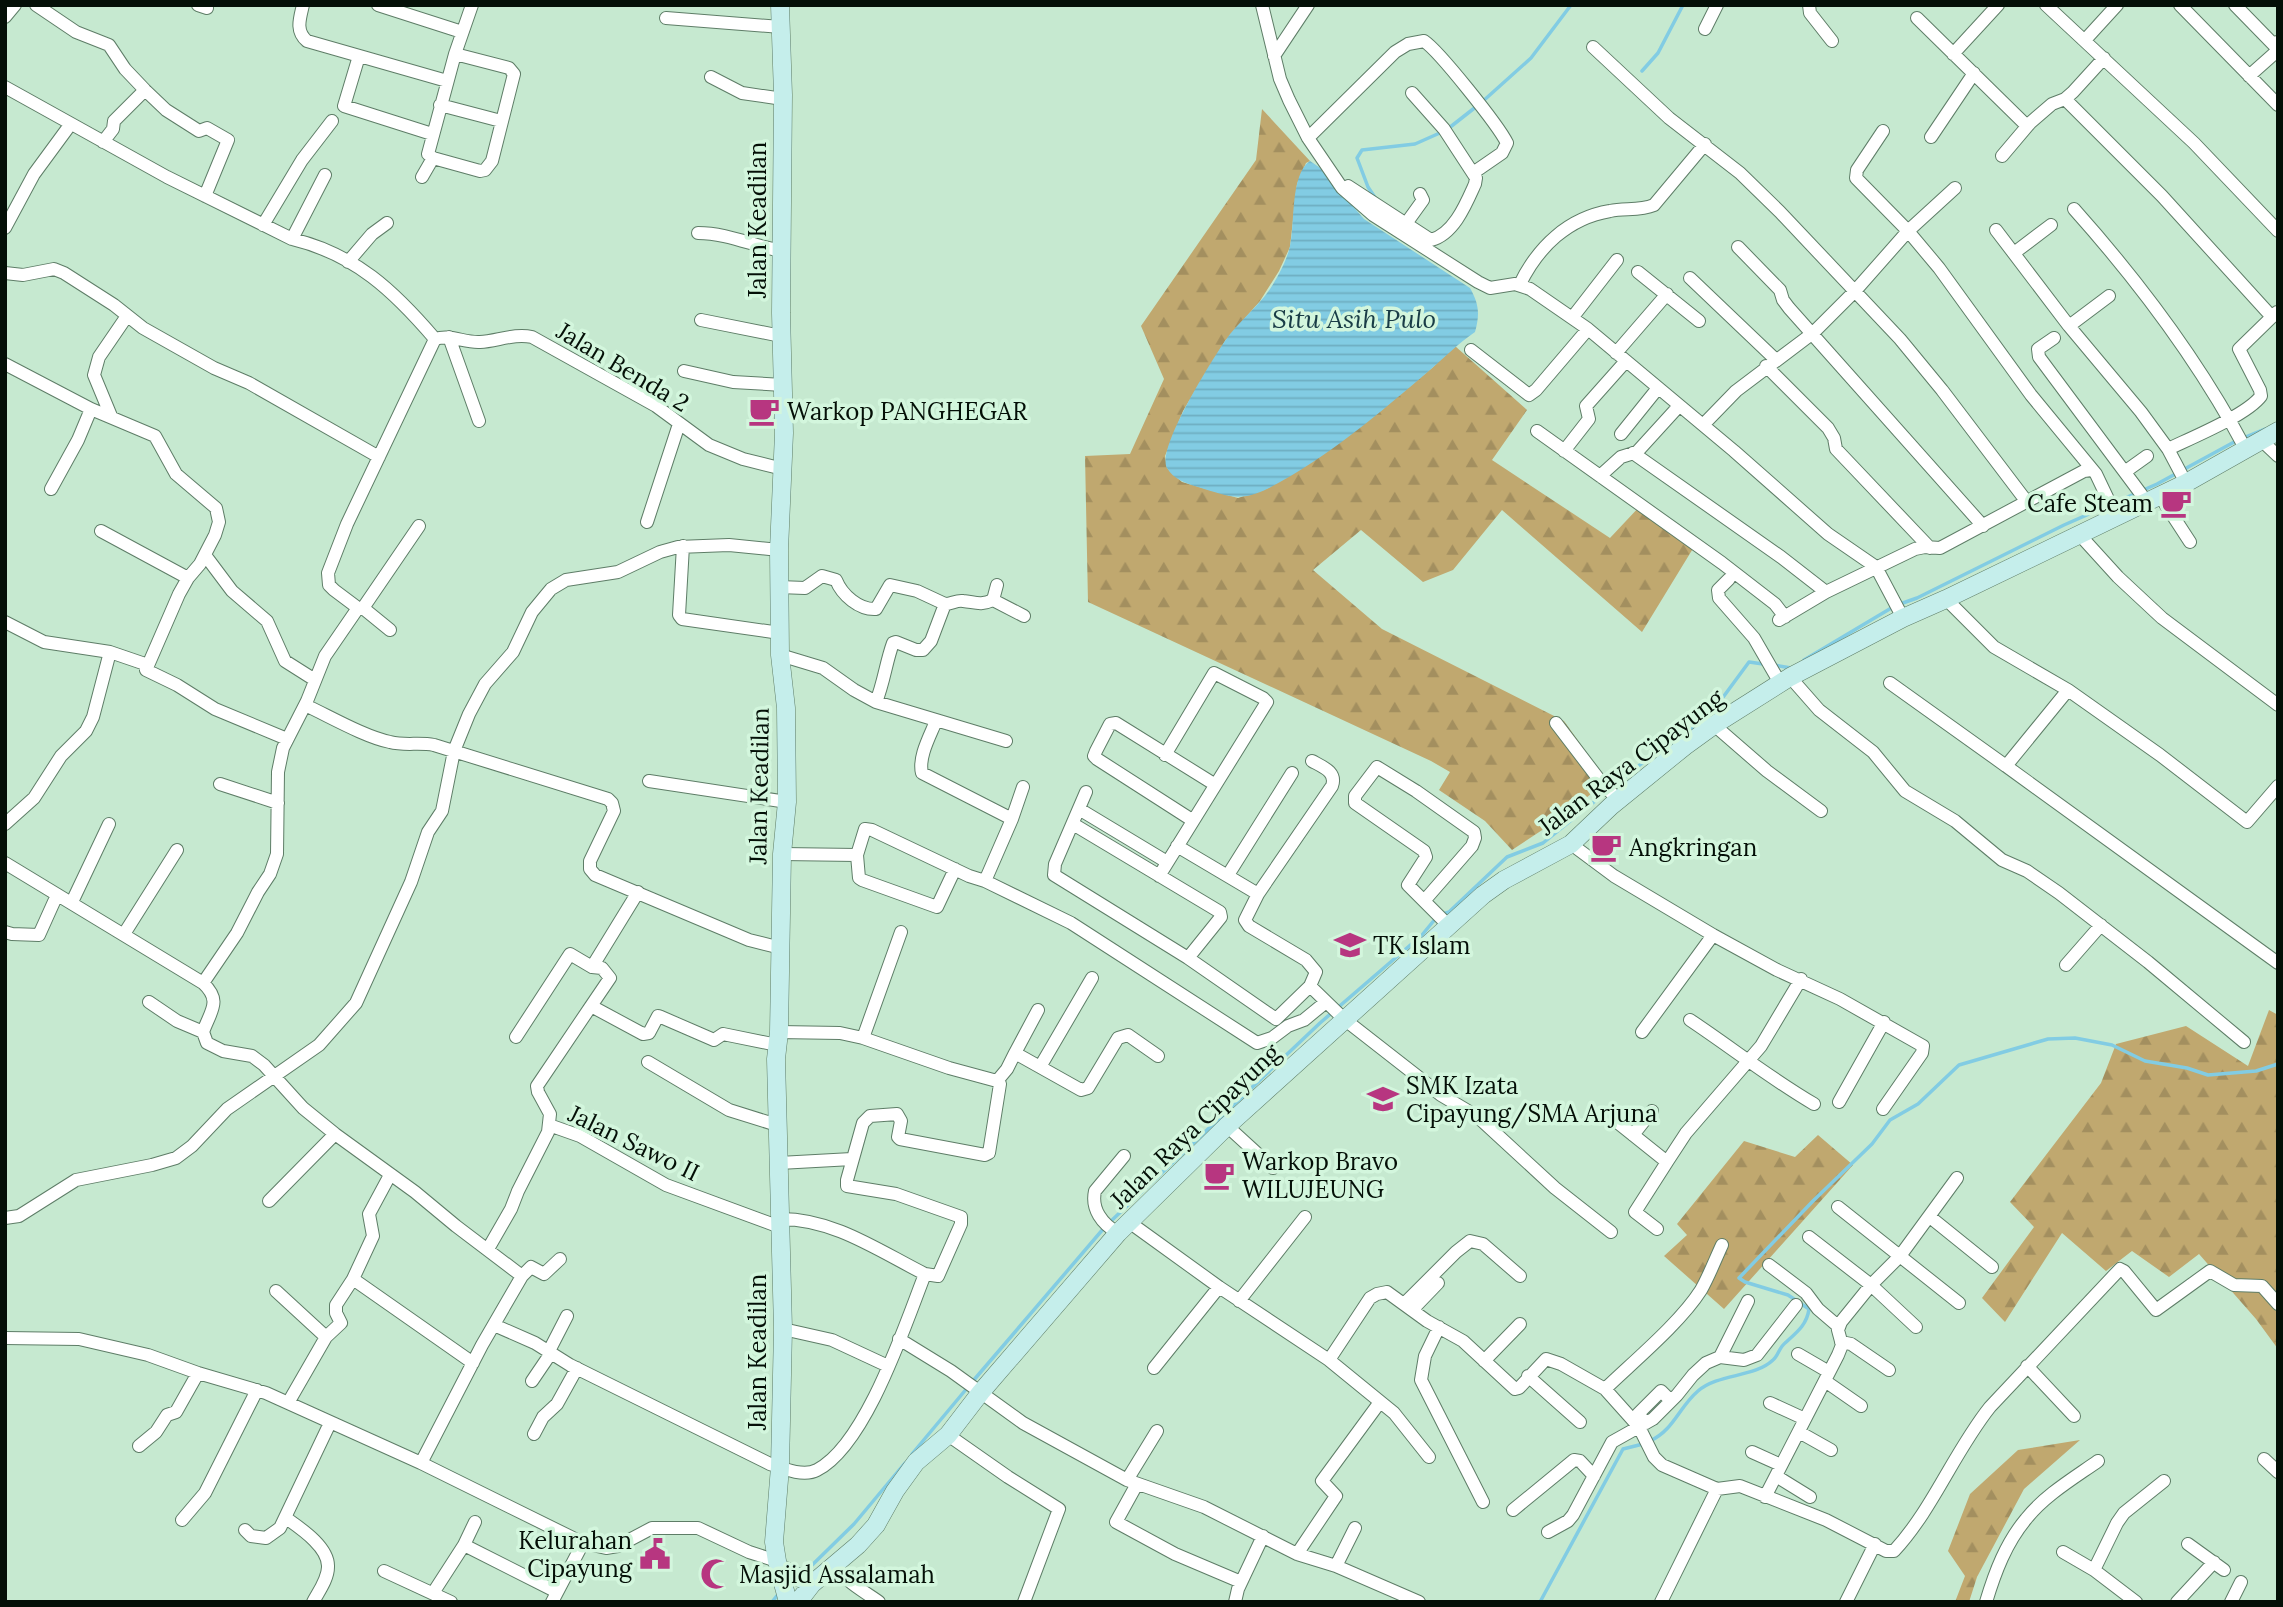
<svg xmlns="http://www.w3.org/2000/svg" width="2283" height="1607" font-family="Lora,serif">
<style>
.forest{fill:url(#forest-firs)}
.water{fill:url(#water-rules)}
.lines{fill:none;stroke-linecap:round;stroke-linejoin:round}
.stream{stroke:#82cce3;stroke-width:3.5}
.minor-casing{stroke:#5e7d67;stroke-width:14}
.secondary-casing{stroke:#5e7d67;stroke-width:19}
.minor{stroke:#fff;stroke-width:12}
.secondary{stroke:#c5eeeb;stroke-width:18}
.labels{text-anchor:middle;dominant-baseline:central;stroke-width:7;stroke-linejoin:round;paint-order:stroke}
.street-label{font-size:24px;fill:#040f07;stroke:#d3f6dd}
.poi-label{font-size:24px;fill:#040f07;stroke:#d3f6dd;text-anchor:start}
.water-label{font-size:26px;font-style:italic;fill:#193c46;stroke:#d3f6dd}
</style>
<defs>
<pattern id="forest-firs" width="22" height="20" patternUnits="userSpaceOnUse" patternTransform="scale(1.75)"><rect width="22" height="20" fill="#c0a86f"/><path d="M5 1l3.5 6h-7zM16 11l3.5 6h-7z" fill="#a38f5f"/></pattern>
<pattern id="water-rules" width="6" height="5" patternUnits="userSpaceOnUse" patternTransform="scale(1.75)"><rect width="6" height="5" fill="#82cce3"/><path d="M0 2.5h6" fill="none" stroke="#6faec1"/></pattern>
</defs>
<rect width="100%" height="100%" fill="#c6e9d0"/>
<path class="forest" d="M1262,109L1310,161L1306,163L1297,184L1290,247L1279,271L1260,301L1225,341L1183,411L1165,456L1167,468L1182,482L1238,498L1268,488L1322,455L1379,412L1432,368L1455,346L1527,410L1492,460L1610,538L1641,505L1697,542L1642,632L1502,510L1453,570L1423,582L1361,530L1313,570L1382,629L1564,721L1607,781L1565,815L1512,850L1485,821L1439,790L1450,772L1431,761L1088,602L1085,456L1130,454L1164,379L1141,326L1256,160Z
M2269,1010L2278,1015V1349L2256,1319L2199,1254L2169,1277L2132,1251L2106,1271L2062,1233L2005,1322L1982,1298L2034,1227L2010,1202L2101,1083L2116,1044L2186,1026L2248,1066Z
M1818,1135L1853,1165L1724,1309L1664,1256L1687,1235L1677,1224L1744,1141L1795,1157Z
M2080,1440L2024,1489L1977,1577L1969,1602H1955L1965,1576L1948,1551L1970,1494L2018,1450Z"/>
<path class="water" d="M1310,161L1319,167L1364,219L1470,288C1479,304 1480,314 1475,332C1459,343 1446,356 1431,369C1382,411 1326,459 1269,488C1239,503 1228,496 1198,487C1187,484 1173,479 1167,468C1156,449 1212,360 1225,341C1238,322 1257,308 1270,289C1278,277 1287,260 1290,246C1295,224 1290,174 1310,161Z"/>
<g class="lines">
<path class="stream" d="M1642,71L1658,53L1683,5
M1482,102L1531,58L1571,5
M1449,128L1477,106
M1376,199L1368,187L1357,158L1362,150L1415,144L1442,132
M2243,438L2265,429
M1900,604L1917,598L2064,525L2157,484L2236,441
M1804,660L1893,607
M1774,665L1791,668
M1443,914L1449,912L1507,857L1543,843L1641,764L1707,719L1749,662L1763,664
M1110,1222L1320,1023L1422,935L1436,918
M973,1381L1104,1228
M1650,1441C1674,1430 1679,1407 1698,1391C1719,1373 1754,1378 1773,1360C1778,1356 1779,1348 1785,1343C1796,1333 1807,1325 1809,1309L1788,1295L1745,1282L1739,1278L1813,1201L1872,1144L1890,1120L1918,1104L1959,1065L2048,1039L2075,1038L2112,1045L2145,1061L2187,1068L2208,1075L2256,1071L2278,1064
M912,1454L968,1387
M804,1573L854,1524L905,1463
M772,1602L779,1593
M1540,1602L1623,1449L1643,1444"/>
<defs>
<path id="minor" d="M36,5L76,32L109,45L125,69L145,90L166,110L199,131L207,128L228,140L205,196
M198,5L207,8
M303,5C300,18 295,31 307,41L447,81
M378,5L462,32
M1262,5L1280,79L1289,100L1308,138L1342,188L1373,215L1478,282L1490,288L1515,284L1530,289L1588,329L1734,451L1828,534L1876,567L1903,618
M1809,5L1810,13L1832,41
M2046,5L2194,143L2278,231
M2180,5L2278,105
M2235,5L2274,45
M5,17L15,5
M666,18L781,27
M1917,18L2027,126
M1705,29L1717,5
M2085,40L2117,5
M1593,47L1669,118L1740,173L1780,212L1900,339L1942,390L2027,502
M455,54L509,68L514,74L492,161L485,170L480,171L433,158L428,154L455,54L472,5
M1953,54L1998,5
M359,56L344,106L432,134
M1274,56L1308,5
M2249,76L2276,52L2277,49L2274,45L2277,42
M711,77L742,93L783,99
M5,87L167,177L292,239C355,254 394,291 435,339
M2065,99L2162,196L2272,317
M440,105L501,121
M1883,131L1857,170L1856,178L1908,231L1939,268L2031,395L2096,474L2116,516
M1931,137L1974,73
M1308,138L1395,52L1408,44L1424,41C1439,51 1498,125 1507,143L1502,153L1473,173
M103,142L113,129L114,121L145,90
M2002,156L2030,123L2052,104L2065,99L2073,92L2104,58
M422,177L433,158
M1348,186L1431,240C1454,234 1466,204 1475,184L1476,178L1444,129L1412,93
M2074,209C2140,283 2200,363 2246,450
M263,225L302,160L332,121
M1405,225L1423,200L1420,194
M5,228L34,174L70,125
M1996,230L2069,326L2141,412L2168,449L2186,483
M698,233C728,233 753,246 782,251
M292,239L325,175
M1738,247L1780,290L1783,300L1789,308L1983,526
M2014,253L2051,225
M348,262L372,234L387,223
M1638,272L1699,321
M5,273L23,275L54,269L64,273L114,305L143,328L214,368L249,383L379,457
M1690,278L1775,359
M1520,284C1538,247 1568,218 1610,211C1625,208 1640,211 1654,205L1705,144
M1572,318L1617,260
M701,320L781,336
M2069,326L2109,296
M449,337L479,421
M2054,338L2038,349L2039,357L2147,502
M435,339C451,334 464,343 480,342C497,341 515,333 532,337L656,406L709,445L743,459L783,469
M1471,350L1529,395L1536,390L1588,329
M1616,353L1667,294
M5,364L91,409L155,436L176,474L216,508L219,522L215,535L200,564L188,578L179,594L146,670L177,685L215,709L287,739
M1766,366L1828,428L1834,438L1836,449L1930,548
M684,371L733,382L783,385
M111,416L94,375L99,357L127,316
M1703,425L1736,391L1813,333L1855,291L1908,231L1955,188
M1537,431L1722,563L1775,604L1785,617
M1621,434L1658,388
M2261,440L2278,456
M2168,449C2191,438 2247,415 2261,396L2260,390L2239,349L2277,312
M1564,451L1589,419L1586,406L1626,361
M1633,453L1781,557L1826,592
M2126,471L2147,456
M1600,476L1621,457L1637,452L1678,407
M51,489L78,440L91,409
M2160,496L2190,542
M647,522L679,424
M101,531L188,578
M2078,533L2118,577L2162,618L2278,705
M683,546L679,615L682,619L780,633
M205,555L232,591L267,621L285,661L315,680
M1729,579L1718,590L1719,598L1754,638L1780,683
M779,587L805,588L822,576L836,580C842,595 859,610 876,609L890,585L917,591L945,604
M1946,599L1994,647L2068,690L2160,755L2247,822L2278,786
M993,600L1024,616
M358,608H363L390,630
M363,608L419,526
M1779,620L1826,592L1915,549L1925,547L1940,548L2084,471L2091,470
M5,622L44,642L110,652L148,665
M780,655L823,668L854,690L876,702L1006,741
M1790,677L1819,710L1873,752L1905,791L1955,821L2002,860L2027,871L2059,893L2148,962L2244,1042
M1890,683L2006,766
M2068,690L2006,766L2278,963
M876,702C884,682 886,662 893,643L896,642L916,650H923L931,641L945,604C952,604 956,600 963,601C975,602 980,606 993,600L997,585
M305,705C329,716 365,737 390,742C405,746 419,742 434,745L608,799L612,803L614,811L590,861V869L595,875L749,940L781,948
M936,721C930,736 918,757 922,773L1012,819
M1556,723L1604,786L1620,801
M1714,725L1767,771L1821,811
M649,781L787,802
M220,784L278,803
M1086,792L1055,864L1054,875L1188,958L1276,1019L1310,986L1316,972L1306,960L1249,926L1245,920L1258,894L1332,786C1337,772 1323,767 1312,761
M1079,809L1167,862
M1192,820L1097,759L1094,756L1096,751L1110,724L1116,723L1214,784
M5,824L34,798L61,756L86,731L93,717L110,652
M1073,824L1220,912L1221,917L1188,958
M1571,844L1614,876L1713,935L1777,970L1840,999L1923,1046L1922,1053L1883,1109
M1177,846L1258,894
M782,854L857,855
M5,863L203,983C222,1001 211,1010 203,1032L207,1043L223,1051L252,1056L264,1065L303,1108L335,1134L415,1192L456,1226L522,1276L482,1345L421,1463
M955,869L937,907L862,880L859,878L857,855L865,829L872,830L969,876L985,881L1071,923L1257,1043L1272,1038L1288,1026L1304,1020L1326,1002
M1228,875L1292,773
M1159,876L1267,702L1263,698L1214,673L1165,755
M985,881L1012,819L1023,787
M638,892L592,967L602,968L610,978L591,1006L643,1034L649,1033L658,1016L661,1017L714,1040L723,1034L777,1045
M1424,901L1472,846L1475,838L1474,832L1416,791L1377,767L1355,796V803L1424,851L1426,857L1408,885L1449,926
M72,902L109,824
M5,932L12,934L39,935L57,895
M124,934L177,850
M2066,965L2101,925
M203,983L237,933L258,892L270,874L277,854L278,772L283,748L307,701L325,656L358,608L334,590L329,585L328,573L347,524L435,339
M1310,986L1344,1019L1417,1076L1441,1095L1478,1117L1555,1188L1611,1232
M149,1002L177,1021L203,1032
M1690,1020C1732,1048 1771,1079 1814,1104
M779,1032L840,1033L863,1038L949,1068L997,1081L1007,1069L1015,1053L1081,1090L1088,1088L1118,1038L1128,1035L1158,1056
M1642,1032L1713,935
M516,1037L570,954L592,967
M863,1038L901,932
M1015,1053L1038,1010
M648,1062L729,1110L777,1125
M1040,1067L1092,978
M1839,1102L1884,1022
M1617,1122L1667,1162L1686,1133L1761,1046L1801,979
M549,1125L580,1136L666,1185L780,1227
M1227,1126L1273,1168
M1633,1135L1652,1111
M779,1163L852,1159
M269,1201L335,1134
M1838,1207L1959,1303
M1930,1217L1992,1267
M5,1218L19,1216L76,1180L152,1165L176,1158L192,1146L227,1109L319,1045L356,1003L411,882L428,832L442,811L454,751L469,714L485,684L513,652L532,612L551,589L566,580L618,572L660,552L678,547L729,545L779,550
M781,1219C834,1219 879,1251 925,1274L938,1276L961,1224V1217L896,1194L847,1186V1180L863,1123L870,1116L897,1114L901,1121L898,1137L900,1139L985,1155L989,1153L1000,1084L997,1081
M1129,1222L1219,1287L1329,1360L1394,1413L1429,1457
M1657,1229L1635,1212L1667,1162
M1118,1233C1102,1224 1091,1209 1095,1191L1124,1156
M1809,1237L1871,1285L1916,1327
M488,1249L511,1209L518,1191L548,1132L550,1114L538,1092L537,1086L591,1006
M1769,1265L1806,1293L1818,1309L1839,1327
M522,1276L531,1267L544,1274L560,1259
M353,1279L473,1363
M276,1291L326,1337
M1239,1301L1305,1217
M1404,1304L1456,1252L1470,1241L1483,1244L1520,1276
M1412,1310L1438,1283
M494,1325L535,1343L570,1365L770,1464C784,1469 804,1477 817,1470C866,1445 905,1325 925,1274
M1439,1327L1425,1356L1421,1380L1483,1502
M783,1329L832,1340L888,1366
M5,1338L79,1339L148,1355L198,1373L266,1393L421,1463L583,1543L606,1548L618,1546L652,1528H698L749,1552L777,1561
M899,1339L951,1371L1023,1423L1127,1480L1204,1507L1297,1554L1336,1566L1419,1602
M1841,1342L1851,1344L1889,1370
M549,1351L567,1316
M1798,1354L1829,1372
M1720,1357L1744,1360L1757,1355L1796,1305
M1329,1360L1370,1298L1377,1294L1387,1292L1427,1321L1463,1341L1515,1389L1519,1388L1546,1359L1561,1364L1605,1389L1639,1427L1654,1457L1662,1465L1717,1489L1740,1486L1826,1520L1886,1551H1894C1933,1509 1954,1452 1990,1407L2120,1269L2124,1271L2156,1310L2210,1271L2234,1285L2262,1286L2278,1304
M1484,1361L1520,1324
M2027,1366L2074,1416
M1154,1368L1219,1287
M1528,1376L1580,1422
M532,1381L551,1353
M1825,1381L1861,1406
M1605,1389C1634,1361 1680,1323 1701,1290C1709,1276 1715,1260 1722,1245
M288,1403L326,1337L341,1323L336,1313V1305L353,1279L373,1236L369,1214L390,1175
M1770,1403L1805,1419
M1646,1423L1638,1414L1661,1391L1671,1401
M1799,1432L1831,1450
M534,1434L543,1417L557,1404L577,1368
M948,1435L1008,1477L1059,1509L1024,1602
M139,1446L156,1432L167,1415L176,1412L198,1373
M1752,1452L1781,1465
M2264,1459L2278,1472
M1776,1476L1810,1497
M1127,1480L1157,1431
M1137,1484L1116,1522L1175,1554L1241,1582
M1765,1497L1838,1355L1842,1345L1838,1330L1841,1322L1871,1285L1900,1256L1957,1178
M1513,1510L1574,1460L1580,1461L1594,1476
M286,1518C300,1528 329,1547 328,1567C328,1579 319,1591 313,1602
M182,1520L205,1493L257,1390
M245,1530L251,1536L266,1538L280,1528L330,1423
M1548,1532L1568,1521L1573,1515L1612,1442L1653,1419L1677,1395L1693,1375L1706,1363L1720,1357L1748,1301
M2188,1544L2224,1570
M464,1545L475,1522
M2063,1552L2094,1570L2136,1602
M1297,1554L1336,1496L1322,1481L1380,1402
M835,1563C843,1581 864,1591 879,1602
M1336,1566L1355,1528
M2094,1570L2117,1523L2124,1513L2164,1481
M384,1571L451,1602
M433,1593L464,1545L557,1592
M552,1602L583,1543
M1235,1602L1238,1589L1263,1536
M1661,1602L1717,1489
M1846,1602L1875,1544
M1986,1602C1995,1572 2006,1543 2026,1519C2045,1495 2074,1478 2098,1461
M2177,1602L2214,1562
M2231,1602L2241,1582"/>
<path id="secondary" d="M780,5L783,95L781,313L784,433L779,550L780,655L786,708L787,802L782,854L779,1032L776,1059L783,1329L780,1467L774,1542L777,1561L788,1602
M778,1567L812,1584
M798,1602L812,1584L858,1545L876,1525L895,1491L916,1462L948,1435L981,1392L1118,1233L1227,1126L1483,895L1504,880L1571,844L1611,806L1685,746L1714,725L1790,677L1903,618L1946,599L2186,483L2278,431"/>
</defs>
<use href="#minor" class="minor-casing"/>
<use href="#secondary" class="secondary-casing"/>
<use href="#minor" class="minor"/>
<use href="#secondary" class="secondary"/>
</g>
<defs>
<symbol id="cafe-bare" viewBox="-9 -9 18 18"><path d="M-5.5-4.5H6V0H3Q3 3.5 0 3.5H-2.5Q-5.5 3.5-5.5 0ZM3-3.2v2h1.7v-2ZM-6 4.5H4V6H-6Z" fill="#b73680" stroke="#d3f6dd" stroke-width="2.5" paint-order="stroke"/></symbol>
<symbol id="school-bare" viewBox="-9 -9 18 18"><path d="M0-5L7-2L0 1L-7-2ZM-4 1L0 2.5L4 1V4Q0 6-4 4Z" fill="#b73680" stroke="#d3f6dd" stroke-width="2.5" paint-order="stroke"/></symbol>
<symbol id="civic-bare" viewBox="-9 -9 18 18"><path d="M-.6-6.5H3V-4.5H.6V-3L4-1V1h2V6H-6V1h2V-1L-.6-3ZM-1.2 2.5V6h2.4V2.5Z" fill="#b73680" stroke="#d3f6dd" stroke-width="2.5" paint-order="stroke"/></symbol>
<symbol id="mosque-bare" viewBox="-9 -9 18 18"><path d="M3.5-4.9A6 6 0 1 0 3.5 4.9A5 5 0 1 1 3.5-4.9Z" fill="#b73680" stroke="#d3f6dd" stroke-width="2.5" paint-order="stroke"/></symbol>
</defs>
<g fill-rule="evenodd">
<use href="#cafe-bare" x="742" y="389" width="44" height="44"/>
<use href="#cafe-bare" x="2154" y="481" width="44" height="44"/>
<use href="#cafe-bare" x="1584" y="825" width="44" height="44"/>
<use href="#school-bare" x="1328" y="923" width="44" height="44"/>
<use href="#school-bare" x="1361" y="1077" width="44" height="44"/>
<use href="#cafe-bare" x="1197" y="1153" width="44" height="44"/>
<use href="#civic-bare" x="633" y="1532" width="44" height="44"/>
<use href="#mosque-bare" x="694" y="1552" width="44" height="44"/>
</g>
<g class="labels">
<g class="street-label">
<text transform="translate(757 220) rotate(-90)">Jalan Keadilan</text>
<text transform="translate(623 367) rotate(31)">Jalan Benda 2</text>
<text transform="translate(1631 762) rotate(-37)">Jalan Raya Cipayung</text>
<text transform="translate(759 786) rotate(-89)">Jalan Keadilan</text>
<text transform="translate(1195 1126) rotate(-44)">Jalan Raya Cipayung</text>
<text transform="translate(634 1143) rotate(26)">Jalan Sawo II</text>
<text transform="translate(757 1352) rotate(-90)">Jalan Keadilan</text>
</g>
<g class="poi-label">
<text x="787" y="411">Warkop PANGHEGAR</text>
<text x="2153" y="503" text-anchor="end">Cafe Steam</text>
<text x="1629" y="847">Angkringan</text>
<text x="1373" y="945">TK Islam</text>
<text x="1406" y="1085">SMK Izata<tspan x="1406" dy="28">Cipayung/SMA Arjuna</tspan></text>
<text x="1242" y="1161">Warkop Bravo<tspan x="1242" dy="28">WILUJEUNG</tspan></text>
<text x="632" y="1540" text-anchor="end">Kelurahan<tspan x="632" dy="28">Cipayung</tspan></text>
<text x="739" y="1574">Masjid Assalamah</text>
</g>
<g class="water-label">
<text x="1354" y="318">Situ Asih Pulo</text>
</g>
</g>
<rect width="2283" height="1607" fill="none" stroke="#040f07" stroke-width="14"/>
</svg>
